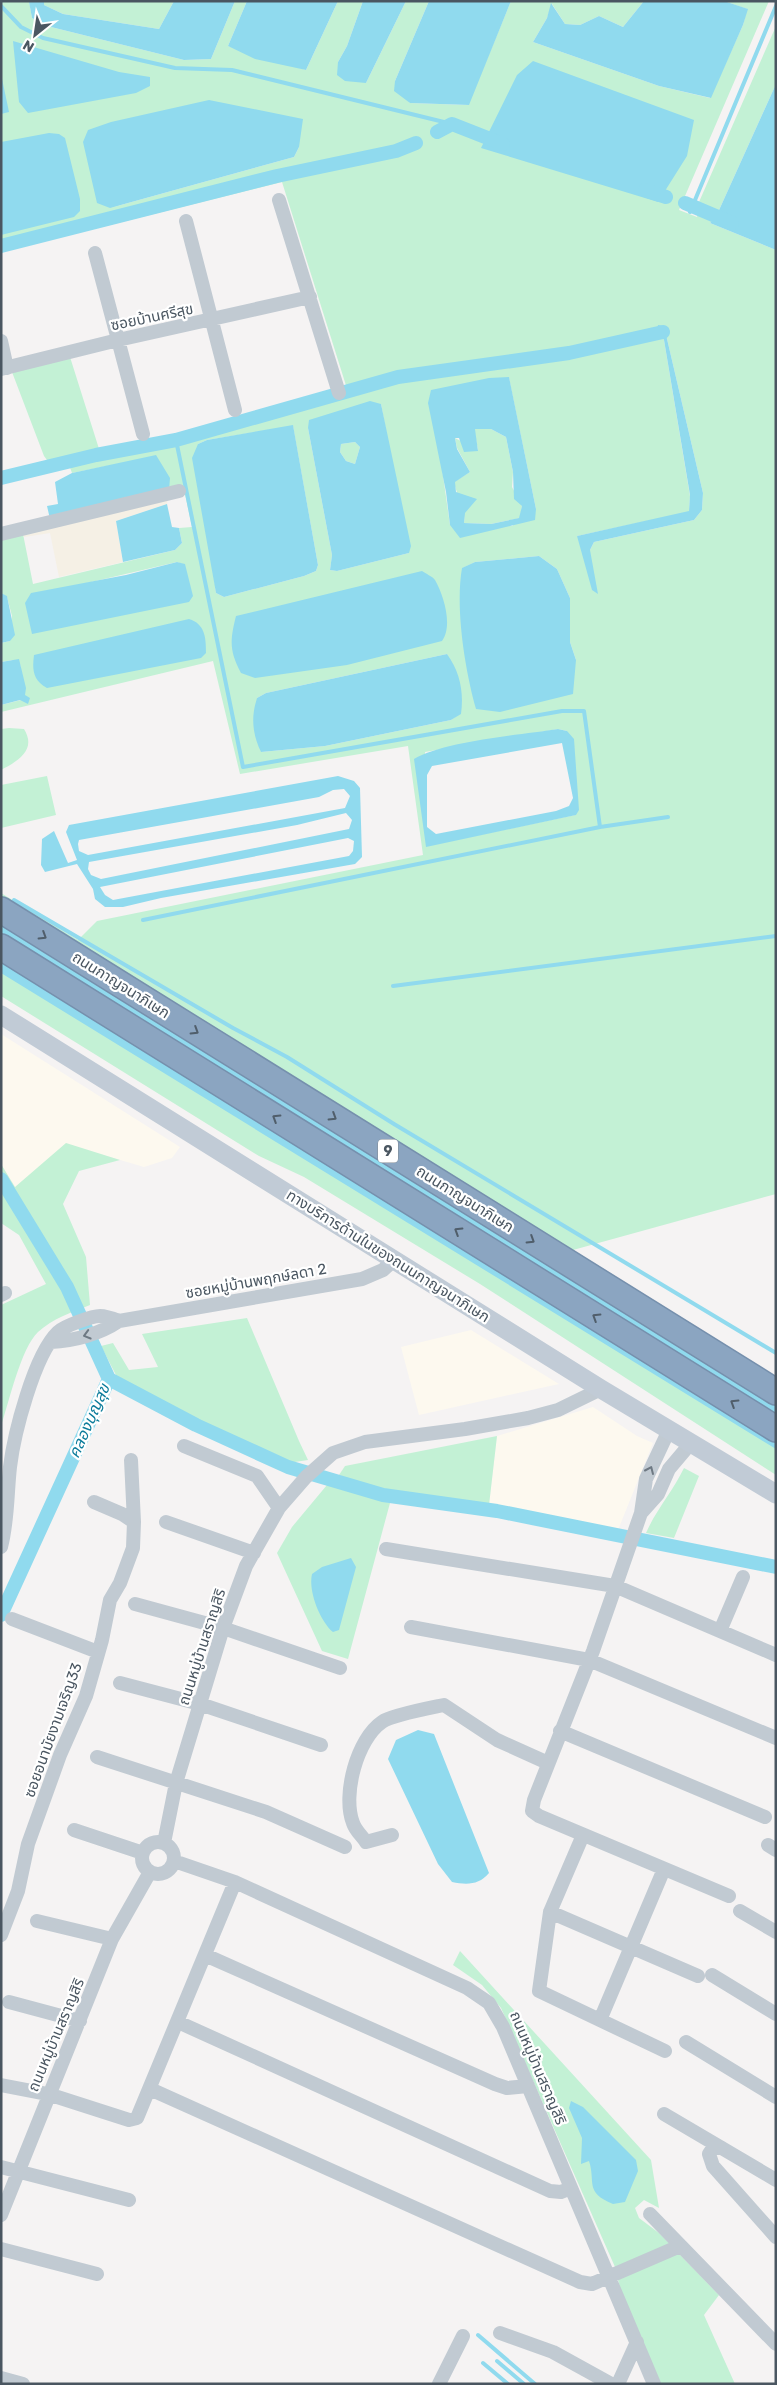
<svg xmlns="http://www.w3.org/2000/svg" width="777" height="2385" font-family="Rubik,'Noto Sans Thai',sans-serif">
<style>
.commercial{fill:#fdf9ef}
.green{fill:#c3f1d5;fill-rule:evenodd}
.sand{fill:#f5f0e5}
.water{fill:#90daee;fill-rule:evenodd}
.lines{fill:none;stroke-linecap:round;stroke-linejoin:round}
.stream{stroke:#90daee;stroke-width:4}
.canal{stroke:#90daee;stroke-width:14}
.highway-casing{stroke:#7690ad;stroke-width:28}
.street{stroke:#c1cad2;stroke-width:14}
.secondary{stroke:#c1cbd6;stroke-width:19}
.highway{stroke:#8ba5c1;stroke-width:25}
.oneway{stroke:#505e6b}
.oneway2{stroke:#6e7983}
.labels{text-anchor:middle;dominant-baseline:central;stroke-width:4.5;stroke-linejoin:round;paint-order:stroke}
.shield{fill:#fff;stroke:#808990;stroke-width:1}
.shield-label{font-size:14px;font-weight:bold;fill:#4a5661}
.street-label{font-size:15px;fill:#4a5661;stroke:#fff}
.water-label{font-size:16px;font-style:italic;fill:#0c7c9b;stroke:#fff}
</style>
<rect width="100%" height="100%" fill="#f5f3f3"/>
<path class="commercial" d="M1,1034L180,1147L172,1158L144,1167L66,1144L15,1188L1,1164Z
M471,1330L559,1384L419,1415L401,1347Z
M593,1407L637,1436L653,1443L618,1530L489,1505L497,1436Z"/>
<path class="green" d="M1,1H29L32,18L47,26L184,60L211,59L235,1H247L228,46L306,70L338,1H363L347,46L338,62L366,83L406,1H429L395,81L410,103L468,105L511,1H644L623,27L599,16L580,25L565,24L552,4L547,18L533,42L659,86L710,98L743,25L747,9L724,1H769L679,210L697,217L699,202L776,26V84L715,219L710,223L776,250V1194L573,1250L776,1377V1475L480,1284L304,1177L259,1156L1,996V893L78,940L97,921L423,855L408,746L240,774L213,661L1,712V705L21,700L25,695L20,664L13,660L1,662V643L10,641L12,616L7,597L1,593V538L23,534L33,584L175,550L182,543L179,528L192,527L185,494L168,499L112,465L72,473L67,459L50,464L44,456L12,372L70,357L100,452L349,395L282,182L1,252ZM299,147L294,157L110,208ZM664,326L703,493L702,510L694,520L594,542L590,550L577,536L689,512L690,496L664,340L657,330ZM509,378L536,509L512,526L450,525L431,391ZM381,404L409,553L337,571L330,570L332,555L308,428ZM293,426L318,565L316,571L304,576L224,597L216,593L198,444L207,440ZM539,556L557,569L570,598V642L576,660L463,568L475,562ZM177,562L185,565L27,597ZM447,654L461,713L451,720L325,746L261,752L257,698L266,693ZM558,729L567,731L575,815L426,846L425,752Z
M44,1H174L159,29L63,14L44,5Z
M474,429H491L506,437L513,472L512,487L522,506L520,518L491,524L464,523C466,508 457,497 454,482L470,472L457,448L455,438L478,450Z
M355,442L360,447L355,464L346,461L340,452L341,444Z
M9,728L24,729C37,750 18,761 1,770V729Z
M47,776L56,815L1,828V785Z
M66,1143L120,1160L79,1171L63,1204L86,1257L90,1305C72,1312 52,1319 38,1332C21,1348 9,1402 1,1426V1305L46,1284L19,1235L1,1223V1164L15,1187Z
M247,1318L299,1441L308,1460L288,1463L183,1414L117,1377L101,1346L113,1343L129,1370L158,1367L142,1334Z
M497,1436L489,1505L385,1492L339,1475L345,1466Z
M684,1468L699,1476L674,1538L646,1533C656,1510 673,1491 684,1468Z
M327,1485L390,1503L348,1659L322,1651L277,1553L292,1527Z
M460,1951L651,2160L659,2208L644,2200L635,2208L639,2218L659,2233L719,2295L704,2315L735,2384H658L621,2292L615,2267L501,2008L482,1985L453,1965Z"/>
<path class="sand" d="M169,490L167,504L116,521L123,562L59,577L50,533L24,537L23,534Z"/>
<path class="water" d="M44,1V5L63,14L159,29L174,1H235L211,59L184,60L47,26L32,18L29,2Z
M247,1H338L306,70L255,59L228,46Z
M363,1H406L366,83L345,81L337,75L338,62L347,46Z
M429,1H511L469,105L410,103L394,91L395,81Z
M644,1H724L748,9L743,25L711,98L659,86L533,42L547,18L551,3L565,24L580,25L599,16L623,27Z
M13,41L119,72L150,77V86L136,93L28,113L19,102Z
M533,61L694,120L687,156L658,202L481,148L517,75Z
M1,74L9,112L1,114Z
M776,84V250L710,223L715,219Z
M209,100L303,119L299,147L294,157L110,208L97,203L83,142L88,130L111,122Z
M49,133L59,134L65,138L80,199V211L74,217L1,235V142Z
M658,325L664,326L703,493L702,510L694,520L594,542L590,550L598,594L592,590L577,536L689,511L690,495L664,340L657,330Z
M509,377L536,509L535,520L460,538L450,525L446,492L428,403L431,390L489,378ZM475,429H491L506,437L513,472L514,499L522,506L519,518L491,524L464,523L465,513L477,499L456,492L455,482L470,472L457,449L455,438H459L464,452L478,451Z
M370,401L381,404L411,546L409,553L337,571L330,570L332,555L308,428L309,420ZM355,442L360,447L355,464L346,461L340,452L341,444Z
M293,425L318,565L316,571L304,576L224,597L216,593L192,458L198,444L207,440Z
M156,455L170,478L169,490L50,519L47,506L58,504L55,482L72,473Z
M167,504L172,527L179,528L182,543L175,550L123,562L116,521Z
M539,556L557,569L570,598V642L576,660L573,694L500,712L476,709C465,670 455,608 462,568L475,562Z
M177,562L185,564L193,596L189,602L32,634L25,603L31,593L126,575Z
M422,571C426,574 432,576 435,580C444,596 453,626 442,641L347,665L255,678L241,673C229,651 230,640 236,616Z
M1,593L7,596L15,635L10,641L1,643Z
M189,619C205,624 206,637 206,653L201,658L47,688C33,680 32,670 34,655Z
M447,654C460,672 464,692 461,714L451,720L325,746L261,752C252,733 251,717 257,698L266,693Z
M19,659L26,688L25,695L30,698L28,704L20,700L1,705V662Z
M558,729L567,731L574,739L579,810L576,815L426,847L414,759C445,741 520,735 558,729ZM562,743L573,798L569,806L556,811L436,834L427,827V775L432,766Z
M338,776L354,781L360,788L362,857L355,864L161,898L123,907H105L95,899L93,889L77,864L45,872L41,865L42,839L54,831L68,863L77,860L66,832L69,825ZM344,789L350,796L345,808L88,855L79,851L78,844L79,840L319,797L333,790ZM346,813L352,820L349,829L101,879L91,875L88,869L89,862L297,825ZM348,838L354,841L353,851L349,856L113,900L105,895L100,887Z
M1,908L776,1385V1449L1,973Z
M351,1558L356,1567L339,1630L333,1632C320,1621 308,1591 312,1574L322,1567Z
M418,1730L434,1734L489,1873C479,1885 467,1885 452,1882L438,1864L388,1759L396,1740Z
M571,2101L583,2107L636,2160L638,2171L625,2202L613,2204C584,2192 596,2182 589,2161L581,2164L582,2138L569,2108Z"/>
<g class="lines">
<path class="stream" d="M1,6L21,27L43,38L175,68L232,70L452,124
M690,212L776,6
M176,440L243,767L562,711H584L600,827
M14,900L233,1028L287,1057L394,1124L776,1353
M143,920L600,827L668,817
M393,986L776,936
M478,2335L535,2384
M497,2361L524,2384
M483,2363L508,2384"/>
<path class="canal" d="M437,132L452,124L503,144
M645,190L666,197
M685,203L732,223
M1,246L277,176L396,151L416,143
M1,478L96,455L176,440L398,377L569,353L663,332
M1,1179L67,1287L109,1379L1,1615
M109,1379L196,1425L288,1467L383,1495L497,1511L776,1567"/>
<defs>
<path id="highway" d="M1,910L776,1392
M1,947L776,1429"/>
</defs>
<use href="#highway" class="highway-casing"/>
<path class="street" d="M279,200L339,393
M186,221L235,410
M95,253L143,434
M1,341L7,368
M1,369L118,340L310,297
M1,534L179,491
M1,1295L5,1293
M51,1342C74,1341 100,1334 119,1321
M669,1430L646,1479L641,1513L593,1651L534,1800L532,1811L539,1816L729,1896
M184,1446L257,1476L279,1508
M131,1460L134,1522
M641,1513L658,1494L669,1469L691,1443
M166,1522L254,1553
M1,1547C8,1520 7,1494 10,1467C14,1434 34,1355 58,1332C64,1326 92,1316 100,1316C106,1316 114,1319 119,1321L362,1279L383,1270L394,1260
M386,1549L615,1586L776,1655
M135,1604L223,1628L340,1668
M12,1619L98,1652
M411,1627L589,1660L776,1738
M720,1631L743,1577
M120,1683L200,1704L321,1745
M560,1731L765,1817
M97,1757L266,1812L345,1847
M74,1830L143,1853
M392,1835L366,1842C362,1836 355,1830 353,1823C342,1795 357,1739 382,1722C392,1715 430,1708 444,1705L497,1740L548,1763
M583,1835L550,1912L698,1976
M142 1858a16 16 0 1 1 32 0a16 16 0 1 1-32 0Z
M164,1843L176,1783L223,1628L246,1566L279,1508L306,1477L333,1453L365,1442L465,1429L528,1418L558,1410L601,1389
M768,1845L776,1850
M174,1861L235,1882L467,1988L489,2003L503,2027L654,2384
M740,1911L776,1932
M550,1912L539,1991L665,2051
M37,1921L112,1939
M1,1935L18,1891L28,1844L60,1755L86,1696L102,1640L110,1600L120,1583L133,1548L134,1522L122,1514L94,1502
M205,1955L495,2084L507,2088L528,2086
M712,1975L776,2014
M9,2002L80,2021
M600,2020L664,1869
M178,2022L550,2191L561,2192L571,2188
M686,2042L776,2097
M1,2085L48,2094L129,2120L137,2118L235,1882
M150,2089L580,2282L592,2284L680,2246
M664,2114L776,2180
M722,2148H713L709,2154L713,2166L776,2237
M1,2167L129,2200
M650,2214L776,2344
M1,2215L112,1939L150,1872
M1,2249L97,2274
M500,2333L553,2352L611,2384
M1,2378L23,2384
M439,2384L463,2336
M618,2384L637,2342"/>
<path class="secondary" d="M1,1015L601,1389L776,1494"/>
<use href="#highway" class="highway"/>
</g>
<defs><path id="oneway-chevron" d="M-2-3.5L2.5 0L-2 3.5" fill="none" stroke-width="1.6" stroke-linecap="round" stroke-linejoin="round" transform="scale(1.25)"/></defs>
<g class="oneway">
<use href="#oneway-chevron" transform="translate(43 936) rotate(32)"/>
<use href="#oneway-chevron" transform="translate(195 1031) rotate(32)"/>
<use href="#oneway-chevron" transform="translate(333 1117) rotate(32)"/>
<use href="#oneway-chevron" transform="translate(276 1118) rotate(-148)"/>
<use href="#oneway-chevron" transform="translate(458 1231) rotate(-148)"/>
<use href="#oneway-chevron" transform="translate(531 1240) rotate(32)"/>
<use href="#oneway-chevron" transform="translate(596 1317) rotate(-148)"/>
<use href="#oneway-chevron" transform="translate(734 1403) rotate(-148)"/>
</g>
<g class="oneway2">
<use href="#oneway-chevron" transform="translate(87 1335) rotate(164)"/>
<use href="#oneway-chevron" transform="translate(650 1470) rotate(-66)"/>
</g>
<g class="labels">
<rect class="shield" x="378" y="1139.5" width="20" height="23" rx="4"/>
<g class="shield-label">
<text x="388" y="1151">9</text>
</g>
<g class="street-label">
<text transform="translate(152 317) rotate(-12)">ซอยบ้านศรีสุข</text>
<text transform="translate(121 985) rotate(32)">ถนนกาญจนาภิเษก</text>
<text transform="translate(465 1199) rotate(32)">ถนนกาญจนาภิเษก</text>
<text transform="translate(388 1256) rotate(32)">ทางบริการด้านในของถนนกาญจนาภิเษก</text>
<text transform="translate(256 1281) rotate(-10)">ซอยหมู่บ้านพฤกษ์ลดา 2</text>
<text transform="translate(202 1647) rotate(-72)">ถนนหมู่บ้านสราญสิริ</text>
<text transform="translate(53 1730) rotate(-70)">ซอยอนามัยงามเจริญ33</text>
<text transform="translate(56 2035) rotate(-67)">ถนนหมู่บ้านสราญสิริ</text>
<text transform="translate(538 2068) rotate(67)">ถนนหมู่บ้านสราญสิริ</text>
</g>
<g class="water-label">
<text transform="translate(89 1421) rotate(-66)">คลองบุญสุข</text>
</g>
</g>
<rect width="777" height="2385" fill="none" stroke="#4a5661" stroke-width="5"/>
<g transform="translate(35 35) rotate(210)" stroke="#ffffff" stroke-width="4" paint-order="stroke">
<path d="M0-4L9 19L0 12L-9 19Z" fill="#4a5661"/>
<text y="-8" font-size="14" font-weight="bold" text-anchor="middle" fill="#4a5661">N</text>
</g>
</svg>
